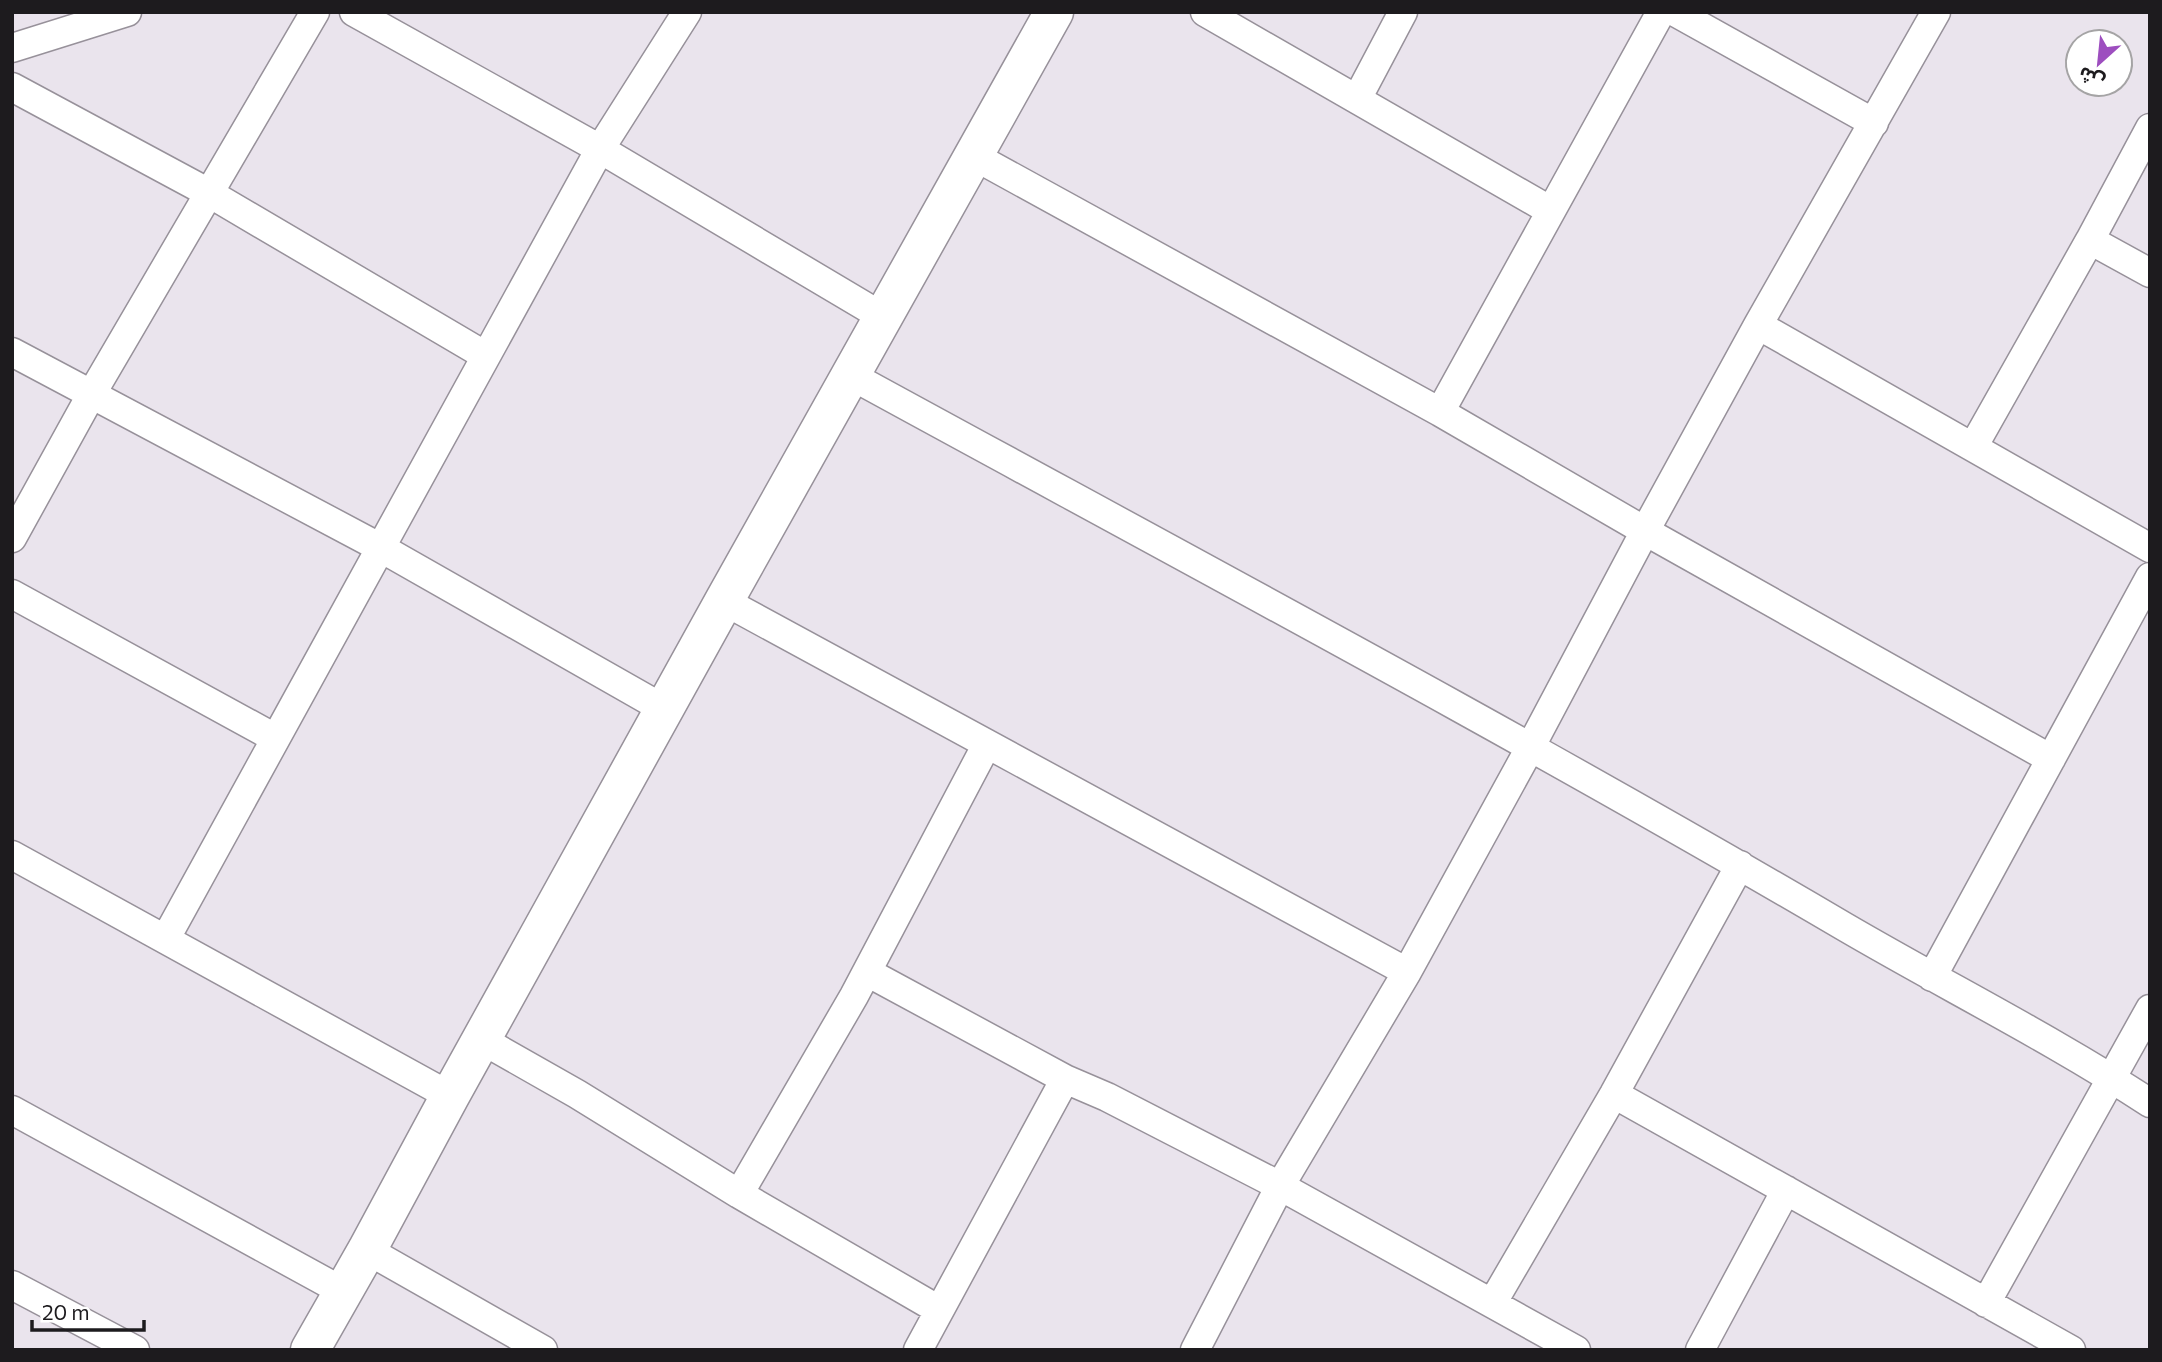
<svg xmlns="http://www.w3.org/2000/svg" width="2162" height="1362" font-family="Commissioner,'Noto Sans Arabic',sans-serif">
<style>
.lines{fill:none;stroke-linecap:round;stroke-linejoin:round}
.street-casing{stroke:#97919a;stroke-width:31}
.secondary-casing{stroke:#97919a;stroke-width:41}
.street{stroke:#fff;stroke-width:28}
.secondary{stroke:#fff;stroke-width:38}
</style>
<rect width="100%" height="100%" fill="#eae4ed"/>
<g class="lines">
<defs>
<path id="street" d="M354,12L600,149L883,317
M1205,12L1551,211
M1675,12L1874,123
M12,48L127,12
M12,87L209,193L486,356
M1357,99L1403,12
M2150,128L2090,240L2150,273
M974,156L1440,412L1645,531L2051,759
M1758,325L2150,548
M12,352L381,548L664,709
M850,375C1183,557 1518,735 1845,927C1946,986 2052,1039 2150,1103
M1440,412L1661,12
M1973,447L2090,240
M12,538L91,395L315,12
M12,594L275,738
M724,601L1407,972
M12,855L450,1096
M166,938L600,149L687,12
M867,972L1065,1079
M1932,977L2150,577
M482,1040L577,1094L739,1194L939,1310
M1614,1094L2071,1350
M12,1110L344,1292
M739,1194L854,996L987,744
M367,1250L543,1350
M12,1285L135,1350
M1493,1302L1614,1094L1740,865
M1986,1303L2150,1009
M918,1350L1065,1079L1107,1097L1280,1186L1576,1350
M1195,1350L1280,1186L1407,972L1531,746L1645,531L1758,325L1936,12
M1700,1350L1786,1190"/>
<path id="secondary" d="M310,1350L367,1250L450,1096L724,601L1054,12"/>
</defs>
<use href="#street" class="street-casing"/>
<use href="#secondary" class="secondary-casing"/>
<use href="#street" class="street"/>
<use href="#secondary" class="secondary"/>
</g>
<rect width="2162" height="1362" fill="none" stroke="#1d1b1e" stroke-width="28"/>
<g transform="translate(2099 63) rotate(207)"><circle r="33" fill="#ffffff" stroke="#a5a4a5" stroke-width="2"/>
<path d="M0-5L12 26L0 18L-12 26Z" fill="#9d4ebf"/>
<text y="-10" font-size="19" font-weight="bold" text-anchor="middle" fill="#1d1b1e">ش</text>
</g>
<path d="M32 1320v10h112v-10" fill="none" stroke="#1d1b1e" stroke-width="3.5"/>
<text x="42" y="1320" font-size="21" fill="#1d1b1e" stroke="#ffffff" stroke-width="5" paint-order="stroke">20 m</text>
</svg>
